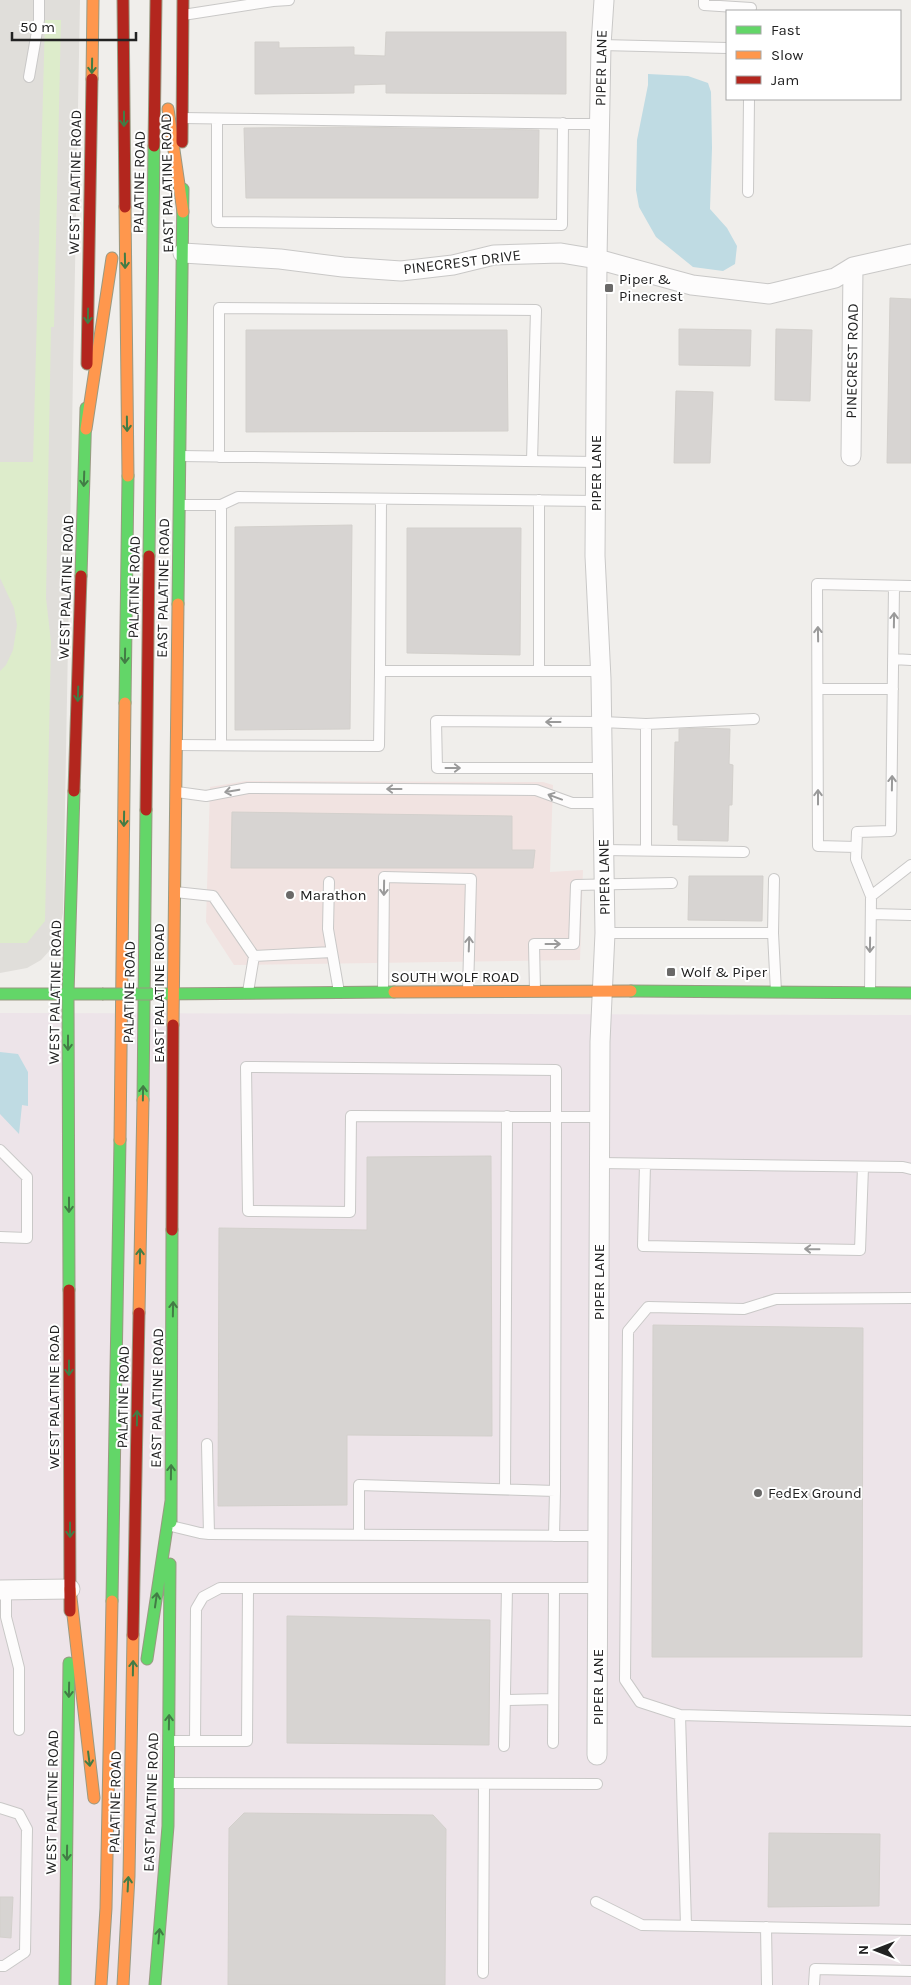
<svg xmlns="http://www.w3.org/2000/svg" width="911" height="1985" font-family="Karla,sans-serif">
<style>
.commercial{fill:#f1e3e1}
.industrial{fill:#ede4e9}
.airport{fill:#e0deda}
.grass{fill:#ddeccb}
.water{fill:#bfdbe3}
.building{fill:#d7d4d2;stroke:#d3d0cc}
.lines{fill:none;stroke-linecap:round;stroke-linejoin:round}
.lane-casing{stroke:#c9c8c7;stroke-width:12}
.street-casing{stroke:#c9c8c7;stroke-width:21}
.fast-casing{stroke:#999a82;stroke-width:13}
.slow-casing{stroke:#999a82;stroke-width:13}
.jam-casing{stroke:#999a82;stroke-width:13}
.lane{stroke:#fdfcfc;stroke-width:10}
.street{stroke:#fdfcfc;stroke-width:19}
.fast{stroke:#63d668;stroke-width:11}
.slow{stroke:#ff974d;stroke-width:11}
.jam{stroke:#b3261e;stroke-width:11}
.fast-bridge-casing{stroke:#999a82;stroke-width:13;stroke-linecap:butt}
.fast-bridge{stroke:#63d668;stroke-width:11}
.oneway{stroke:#427c45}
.oneway2{stroke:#9a9a9a}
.poi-dot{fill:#6a6968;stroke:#fff;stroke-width:2}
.labels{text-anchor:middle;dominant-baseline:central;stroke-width:4;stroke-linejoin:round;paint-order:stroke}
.street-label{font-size:15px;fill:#222;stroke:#fff}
.poi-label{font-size:15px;fill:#222;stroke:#fff;text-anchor:start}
</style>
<rect width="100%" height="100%" fill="#f0eeeb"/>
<path class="commercial" d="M246,781L543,782L553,785L550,872L583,870L580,960L234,965L206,922L210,787Z"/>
<path class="industrial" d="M0,1013L911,1015V1985H0Z"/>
<path class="airport" d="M0,0H80L63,913L59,932L51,949L41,960L27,968L0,973Z"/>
<path class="grass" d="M45,20H61L54,327H51L46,598L51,642L45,921L27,943H0V671L6,665L13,650L17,625L14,608L0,578V462H33Z"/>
<path class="water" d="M648,74L688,76L708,83L711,92L712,148L710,209L727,228L737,246L735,264L723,271L693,267L656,237L639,207L636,190L637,140L648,85Z
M0,1052L18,1054L28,1072V1106L22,1105L19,1134L0,1114Z"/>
<path class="building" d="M386,32H566V94L386,93V84L354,85V93L255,94V42H279V48L354,47V55L385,56Z
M344,127L539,130L538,198H246L244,128Z
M890,298L911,299V463H887Z
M679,329L751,330L750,366L679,365Z
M776,329L812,330L810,401L775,400Z
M246,330H507L508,431L246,432Z
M676,391L713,392L710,463H674Z
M352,525L350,729L235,730V527Z
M407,528H521L520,655L407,653Z
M703,728L730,729L729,764L733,765L732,805H729L728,841L678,840V825H673L675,742H679V729Z
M232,812L512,816V850H535L533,868H231Z
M689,876H763L762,921L688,920Z
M491,1156L492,1436L347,1435V1505L218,1506L219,1228L367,1230V1157Z
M653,1325L863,1328L862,1657H652Z
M287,1616L490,1620L489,1745L287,1743Z
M244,1813L433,1815L446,1829L445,1985H228L229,1828Z
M769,1833L880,1834L879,1906L768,1907Z
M0,1897H13L11,1938L0,1937Z"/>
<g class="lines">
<defs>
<path id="lane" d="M704,0V5L751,8
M183,15L273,1L289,0
M601,45L727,48
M29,77L39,20V0
M182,118L600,124
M217,120V222L562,225L563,123
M748,192L749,99
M180,456L596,462
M219,457V308L536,310L532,461
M539,500V671
M180,505H221V745
M221,505L238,497L596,501
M894,586L891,831L857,832L856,859L871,896L911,865
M893,659L911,660
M380,671L381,499
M818,689H893
M646,724L754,719
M176,745L379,746L380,671H600
M602,768H437L436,721L602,722L646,724V850
M177,792L206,796L248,788L536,790L572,803H603
M856,847L818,846L817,584L911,586
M604,850L744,852
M329,882L328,929L339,992
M175,892L213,896L254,956L332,952
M871,914L911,915
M605,933H773L774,879
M773,933L776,992
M383,991L384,877L471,879L468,991
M535,991L534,944H574L576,885L672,883
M248,992L254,956
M870,993L871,896
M0,1150L27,1177V1238L0,1237
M600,1163L903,1167L911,1169
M645,1164L643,1246L860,1250L863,1167
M207,1444L209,1534
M505,1489L507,1116
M171,1526L200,1533L209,1534L598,1536
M359,1534V1485L555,1491L556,1117V1070L246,1067L248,1211L350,1212L351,1116C434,1116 517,1117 600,1117
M554,1536L555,1491
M6,1590V1617L19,1668V1730
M505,1700L553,1699
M680,1715L640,1702L625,1680L628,1331L648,1307L744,1309L776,1299L911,1298
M169,1741H195L196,1609L203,1597L220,1588H598
M195,1741H247L248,1588
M553,1743L554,1588
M504,1746L507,1588
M168,1783L597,1784
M0,1808L19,1814L27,1829L25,1952L4,1966H0
M596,1902L642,1925L911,1930
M686,1926L680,1715L911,1721
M766,1927L767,1985
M483,1973L484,1784
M814,1985L815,1969L911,1971"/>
<path id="street" d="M183,253L280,259L343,267L401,271L453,265L494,255L561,253L597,259L692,285L769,294L835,278L853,267L911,254
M851,456L853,267
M0,1590L70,1589
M597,1755L600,1042L605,933L601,679L595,556L597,259L601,45L604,0"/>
<path id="fast" d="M149,556L154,146
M81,576L86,408
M178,604L183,189
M125,703L128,476
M631,991L911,993
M0,994H102
M155,994L394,992
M143,1100L146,810
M69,1290L68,994L74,791
M171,1522L172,1230
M112,1601L120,1140
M147,1659L171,1501
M65,1985L69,1663
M155,1985L168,1826L170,1564"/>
<path id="slow" d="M92,79L93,0
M168,109L183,212
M125,207L128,476
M86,429L112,258
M394,992L631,991
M173,1025L178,604
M120,1140L125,703
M139,1313L143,1100
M70,1589L94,1798
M101,1985L106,1908L112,1601
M123,1985L129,1876L133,1635"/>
<path id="jam" d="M123,0L125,207
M182,142L183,0
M154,146L156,0
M87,364L92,79
M74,791L81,576
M146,810L149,556
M172,1230L173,1025
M69,1290L70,1611
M133,1635L139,1313"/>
</defs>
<use href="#lane" class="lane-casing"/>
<use href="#street" class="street-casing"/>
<use href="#fast" class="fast-casing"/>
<use href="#slow" class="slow-casing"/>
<use href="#jam" class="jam-casing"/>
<use href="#lane" class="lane"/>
<use href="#street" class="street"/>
<use href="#fast" class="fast"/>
<use href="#slow" class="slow"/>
<use href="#jam" class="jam"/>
<defs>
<path id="fast-bridge" d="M102,994H152"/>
</defs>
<use href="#fast-bridge" class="fast-bridge-casing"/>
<use href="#fast-bridge" class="fast-bridge"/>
</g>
<defs><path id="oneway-shaft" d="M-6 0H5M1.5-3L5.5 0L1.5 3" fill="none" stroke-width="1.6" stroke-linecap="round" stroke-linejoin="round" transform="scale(1.25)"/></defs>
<g class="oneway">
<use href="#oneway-shaft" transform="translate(92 66) rotate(91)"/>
<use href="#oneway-shaft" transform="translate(124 119) rotate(90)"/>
<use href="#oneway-shaft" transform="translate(125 261) rotate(89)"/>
<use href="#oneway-shaft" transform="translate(88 316) rotate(91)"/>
<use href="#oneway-shaft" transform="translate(127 424) rotate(89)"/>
<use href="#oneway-shaft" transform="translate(84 479) rotate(92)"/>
<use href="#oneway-shaft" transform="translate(125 656) rotate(91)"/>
<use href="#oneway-shaft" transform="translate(78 694) rotate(92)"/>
<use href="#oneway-shaft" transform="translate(124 819) rotate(91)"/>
<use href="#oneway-shaft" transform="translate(68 1043) rotate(90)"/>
<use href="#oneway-shaft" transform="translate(143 1093) rotate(-89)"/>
<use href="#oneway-shaft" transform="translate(69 1205) rotate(90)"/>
<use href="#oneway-shaft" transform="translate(140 1256) rotate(-89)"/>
<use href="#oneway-shaft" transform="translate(173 1309) rotate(-89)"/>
<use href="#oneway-shaft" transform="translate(69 1368) rotate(90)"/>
<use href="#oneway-shaft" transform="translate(137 1418) rotate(-89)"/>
<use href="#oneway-shaft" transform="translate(171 1472) rotate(-89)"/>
<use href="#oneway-shaft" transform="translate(70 1530) rotate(90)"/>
<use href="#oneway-shaft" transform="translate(156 1600) rotate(-82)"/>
<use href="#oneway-shaft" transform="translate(133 1668) rotate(-89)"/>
<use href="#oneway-shaft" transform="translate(69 1690) rotate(91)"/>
<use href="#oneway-shaft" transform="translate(169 1722) rotate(-89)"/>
<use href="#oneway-shaft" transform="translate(89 1759) rotate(83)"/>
<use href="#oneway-shaft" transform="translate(67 1853) rotate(91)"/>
<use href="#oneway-shaft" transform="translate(128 1884) rotate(-87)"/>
<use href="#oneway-shaft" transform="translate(159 1936) rotate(-85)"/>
</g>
<g class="oneway2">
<use href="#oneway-shaft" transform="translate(894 620) rotate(-89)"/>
<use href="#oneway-shaft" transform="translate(818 634) rotate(-91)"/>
<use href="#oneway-shaft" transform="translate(553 722) rotate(-180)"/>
<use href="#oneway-shaft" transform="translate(453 768)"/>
<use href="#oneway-shaft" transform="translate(892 783) rotate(-89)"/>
<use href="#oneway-shaft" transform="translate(394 789) rotate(-180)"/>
<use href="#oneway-shaft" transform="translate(232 791) rotate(170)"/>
<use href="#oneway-shaft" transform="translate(555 797) rotate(-160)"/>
<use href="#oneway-shaft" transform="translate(818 797) rotate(-90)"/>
<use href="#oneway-shaft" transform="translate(384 888) rotate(91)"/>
<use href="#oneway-shaft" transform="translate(469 944) rotate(-88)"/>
<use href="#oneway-shaft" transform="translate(553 944)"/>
<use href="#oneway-shaft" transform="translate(870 945) rotate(91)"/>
<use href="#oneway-shaft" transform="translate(812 1249) rotate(-179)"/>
</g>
<g class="poi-dot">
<rect x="604" y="283" width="10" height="10" rx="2.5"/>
<circle cx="290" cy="895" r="5"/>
<rect x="666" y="967" width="10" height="10" rx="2.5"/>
<circle cx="758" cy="1493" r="5"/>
</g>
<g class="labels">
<g class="street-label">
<text transform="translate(601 68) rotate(-89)">PIPER LANE</text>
<text transform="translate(75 182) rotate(-89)">WEST PALATINE ROAD</text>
<text transform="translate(139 182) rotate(-89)">PALATINE ROAD</text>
<text transform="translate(167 183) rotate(-91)">EAST PALATINE ROAD</text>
<text transform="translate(462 262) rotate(-7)">PINECREST DRIVE</text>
<text transform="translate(852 361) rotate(-89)">PINECREST ROAD</text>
<text transform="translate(596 473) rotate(-90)">PIPER LANE</text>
<text transform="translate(66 587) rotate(-88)">WEST PALATINE ROAD</text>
<text transform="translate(134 587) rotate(-89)">PALATINE ROAD</text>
<text transform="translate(163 588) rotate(-89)">EAST PALATINE ROAD</text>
<text transform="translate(604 877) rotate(-91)">PIPER LANE</text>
<text x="455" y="977">SOUTH WOLF ROAD</text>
<text transform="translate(55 992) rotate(-89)">WEST PALATINE ROAD</text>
<text transform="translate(129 992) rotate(-89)">PALATINE ROAD</text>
<text transform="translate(159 993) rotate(-90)">EAST PALATINE ROAD</text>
<text transform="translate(599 1282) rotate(-90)">PIPER LANE</text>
<text transform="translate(54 1397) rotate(-90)">WEST PALATINE ROAD</text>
<text transform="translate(123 1397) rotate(-89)">PALATINE ROAD</text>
<text transform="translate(157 1398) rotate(-89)">EAST PALATINE ROAD</text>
<text transform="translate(598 1687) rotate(-90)">PIPER LANE</text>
<text transform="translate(52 1802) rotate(-89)">WEST PALATINE ROAD</text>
<text transform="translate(115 1802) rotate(-89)">PALATINE ROAD</text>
<text transform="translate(151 1802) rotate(-88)">EAST PALATINE ROAD</text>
</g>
<g class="poi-label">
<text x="619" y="279">Piper &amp;<tspan x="619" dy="17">Pinecrest</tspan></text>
<text x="300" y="895">Marathon</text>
<text x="681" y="972">Wolf &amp; Piper</text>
<text x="768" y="1493">FedEx Ground</text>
</g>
</g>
<rect x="726" y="10" width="175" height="90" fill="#ffffff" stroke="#a7a7a7"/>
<rect x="736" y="26" width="25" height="8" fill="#63d668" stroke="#a7a7a7"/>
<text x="771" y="35" font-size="15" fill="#222222">Fast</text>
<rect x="736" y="51" width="25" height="8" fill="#ff974d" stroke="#a7a7a7"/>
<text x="771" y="60" font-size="15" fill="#222222">Slow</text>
<rect x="736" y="76" width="25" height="8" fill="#b3261e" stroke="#a7a7a7"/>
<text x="771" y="85" font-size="15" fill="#222222">Jam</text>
<g transform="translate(876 1950) rotate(270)" stroke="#ffffff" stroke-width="4" paint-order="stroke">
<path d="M0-4L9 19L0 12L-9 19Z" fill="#222222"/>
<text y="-8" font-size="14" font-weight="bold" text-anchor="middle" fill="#222222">N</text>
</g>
<path d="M12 32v8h124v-8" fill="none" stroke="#222222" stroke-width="2.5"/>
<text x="20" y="32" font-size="15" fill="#222222" stroke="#ffffff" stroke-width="4" paint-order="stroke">50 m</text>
</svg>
